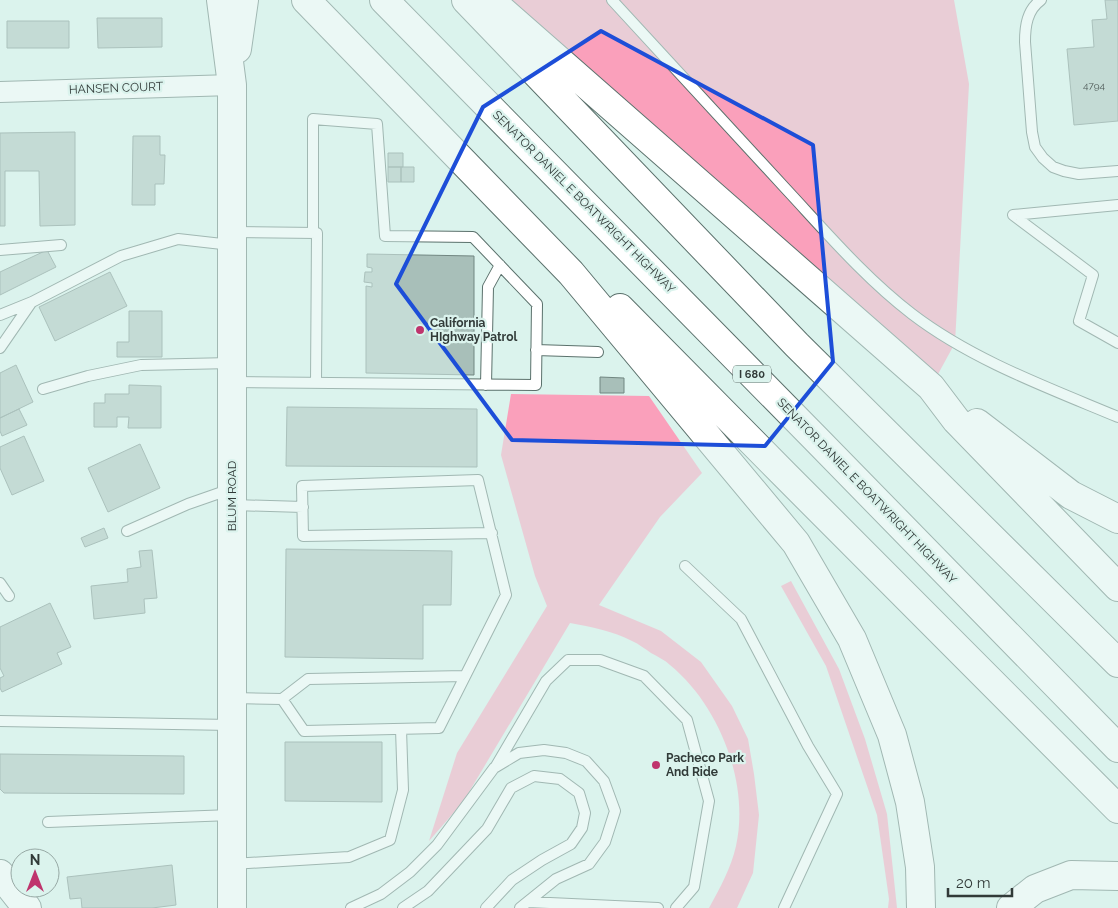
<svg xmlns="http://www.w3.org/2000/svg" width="1118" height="908" font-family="Raleway,sans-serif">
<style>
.green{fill:#faa0bb}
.building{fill:#a8bfb9;stroke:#718681}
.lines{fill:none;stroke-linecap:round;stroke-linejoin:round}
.lane-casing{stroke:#5b716c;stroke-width:12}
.street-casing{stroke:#5b716c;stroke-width:22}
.secondary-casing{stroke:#5b716c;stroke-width:30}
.highway-casing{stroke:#5b716c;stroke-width:30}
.lane{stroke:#fff;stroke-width:10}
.street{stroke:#fff;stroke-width:20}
.secondary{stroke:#fff;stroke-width:28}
.highway{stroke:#fff;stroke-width:28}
.marked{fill:none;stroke:#1d4ed8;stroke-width:4;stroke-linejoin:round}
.poi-dot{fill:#bf346d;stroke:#dbf3ed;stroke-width:2}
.labels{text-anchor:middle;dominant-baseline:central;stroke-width:4.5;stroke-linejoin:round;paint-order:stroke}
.number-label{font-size:10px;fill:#4f5b58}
.shield{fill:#dbf3ed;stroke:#64726e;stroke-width:1}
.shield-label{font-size:11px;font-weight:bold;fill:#313a38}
.street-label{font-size:12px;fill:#313a38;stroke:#dbf3ed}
.poi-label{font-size:12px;font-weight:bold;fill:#313a38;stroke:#dbf3ed;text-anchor:start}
</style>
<rect width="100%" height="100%" fill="#dbf3ed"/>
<path class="green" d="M490,0H954L969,84L955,343L931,387Z
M511,394L649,396L702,473L660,517L599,605L661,631L701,662L732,706L748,739L754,774L759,815L753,873L737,908H709C720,888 731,868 736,846C750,783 719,705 670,665C665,660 658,657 651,653C645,649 639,644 632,641C613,631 591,627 570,623L463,802L429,841L457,753L547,606L535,576L501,455Z
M791,581L839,669L865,739L887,814L897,908H888L889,899L877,815L826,666L781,586Z"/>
<path class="building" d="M1105,0H1118V121L1074,125L1067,49L1094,47L1092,20L1107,19Z
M97,18H162V47L98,48Z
M7,21H69V48H7Z
M75,132V225L40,226L39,171H5V226H0V133Z
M133,136H160V155H165L164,184H155V205H132Z
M388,153H403V167H388Z
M388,167H401V182H388Z
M401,167H414V182H401Z
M47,250L56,267L0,295V272Z
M367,254L474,256V375L366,373V286L372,287V283L364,282L365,272H372V268L367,267Z
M110,272L127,306L55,341L39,307Z
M129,311H162V357H117V342H129Z
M16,365L33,402L0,418V373Z
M600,377L624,378V393H600Z
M129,385L161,386V428H128L129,417H117V427H94V403H105V394H129Z
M287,407L477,409V467L286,466Z
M19,409L27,425L2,436L0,431V418Z
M24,436L44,481L12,495L0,468V447Z
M140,444L160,488L108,512L88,468Z
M104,528L108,538L85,547L81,538Z
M286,549L452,551L451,605H423V659L285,657Z
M152,550L157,598L144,599L145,613L94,619L91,586L128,582L127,569L141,567L139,551Z
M50,603L71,647L57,653L62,664L2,692L0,688V678L4,676L0,668V627Z
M285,742H382V802L285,801Z
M0,754L184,756V794L4,793L0,789Z
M172,865L176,905L152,908H82L81,898L70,899L67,877Z"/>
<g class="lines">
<defs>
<path id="lane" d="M612,0C670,63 728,126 786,189C826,232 865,278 912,314C972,360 1049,388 1118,417
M1041,0C1027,10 1025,26 1025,42L1032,132L1035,147L1043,158L1053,167L1064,171L1079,174L1118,171
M1118,205L1013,215L1093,275L1079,321L1118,343
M233,232L317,233L316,383
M0,250L61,245
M0,315L32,302L121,256L178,239L231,245
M0,348L31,303
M536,350L598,352
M233,382L536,385L537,304L473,237L385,236L377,124L313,119V233
M486,385L488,287L500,265
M43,389L88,376L141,365L231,363
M234,505L303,507
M127,531L188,504L231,489
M685,566L741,619L808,746L837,794L784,908
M0,583L9,596
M233,698L282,699L304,731L439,728L506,595L478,480L302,486L303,536L492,533
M282,699L308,679L465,676
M0,721L231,725
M496,766L546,681L568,660H600L644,676L687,720L709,801L694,887L676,908
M48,822L231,815
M232,864L349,857L390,840L403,790L401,729
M528,902L658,908
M351,908L381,894L410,872L437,845L494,768L519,753L544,750L566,753L586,761L604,781L615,811L605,842L589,864L556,879L520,908
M403,908L428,891L487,829L511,788L534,776L560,779L579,793L585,813L582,828L571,844L542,860L512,880L486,908"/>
<path id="street" d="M0,92L232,85"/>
<path id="secondary" d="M221,0L232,85V908
M237,49L244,0
M0,874L27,908"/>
<path id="highway" d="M306,0L571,273L796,543L852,639L892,735L910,802L920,867L921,908
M384,0L815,438L1118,748
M466,0L797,345L1118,663
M490,0L931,387L956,420L1118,587
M620,308L785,475L1118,809
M977,423L1071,495L1118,519
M1011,908L1035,889L1071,875L1118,876"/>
</defs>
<use href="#lane" class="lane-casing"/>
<use href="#street" class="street-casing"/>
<use href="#secondary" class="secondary-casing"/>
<use href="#highway" class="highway-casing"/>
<use href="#lane" class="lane"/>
<use href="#street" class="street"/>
<use href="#secondary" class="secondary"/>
<use href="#highway" class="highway"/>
</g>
<path d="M0 0H1118V908H0ZM601,31L813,145L833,362L765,446L512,440L396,284L483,107Z" fill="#dbf3ed" fill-opacity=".55" fill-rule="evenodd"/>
<path class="marked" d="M601,31L813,145L833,362L765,446L512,440L396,284L483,107Z"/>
<g class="poi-dot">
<circle cx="420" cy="330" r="5"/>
<circle cx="656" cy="765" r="5"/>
</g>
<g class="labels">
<g class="number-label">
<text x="1094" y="85">4794</text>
</g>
<rect class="shield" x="733" y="365.5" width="38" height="17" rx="4"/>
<g class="shield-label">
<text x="752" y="374">I 680</text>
</g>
<g class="street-label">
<text transform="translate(116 88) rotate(-2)">HANSEN COURT</text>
<text transform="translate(584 202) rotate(45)">SENATOR DANIEL E BOATWRIGHT HIGHWAY</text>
<text transform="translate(867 491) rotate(46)">SENATOR DANIEL E BOATWRIGHT HIGHWAY</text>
<text transform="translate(232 496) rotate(-90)">BLUM ROAD</text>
</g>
<g class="poi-label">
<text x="430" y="323">California<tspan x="430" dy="14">HIghway Patrol</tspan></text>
<text x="666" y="758">Pacheco Park<tspan x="666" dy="14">And Ride</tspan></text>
</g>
</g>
<g transform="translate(35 873)"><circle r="24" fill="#dbf3ed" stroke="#97a9a5"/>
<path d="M0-4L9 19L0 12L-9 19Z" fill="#bf346d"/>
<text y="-8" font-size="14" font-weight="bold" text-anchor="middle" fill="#313a38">N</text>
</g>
<path d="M948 888v8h64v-8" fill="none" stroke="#313a38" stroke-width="2.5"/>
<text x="956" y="888" font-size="15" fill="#313a38" stroke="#dbf3ed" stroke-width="4" paint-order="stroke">20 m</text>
</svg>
